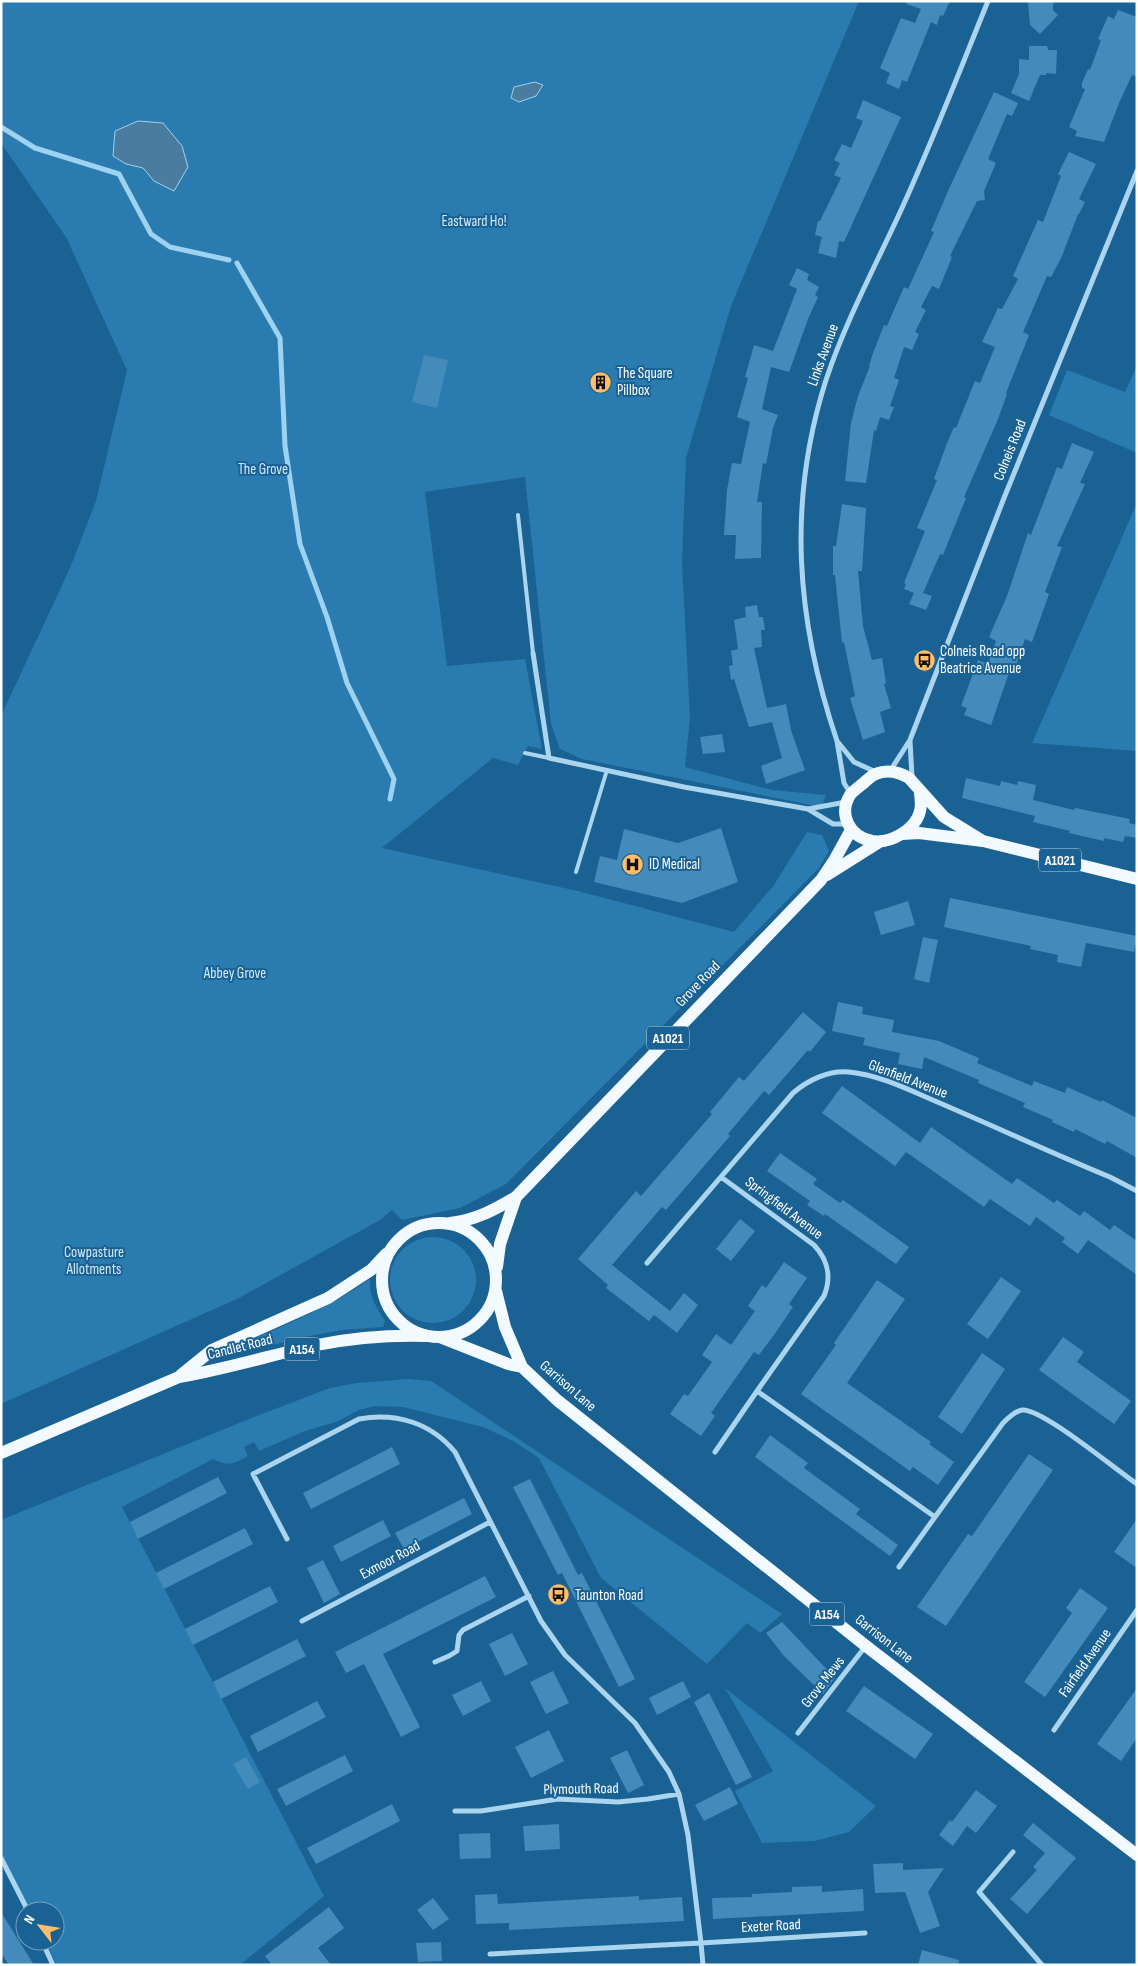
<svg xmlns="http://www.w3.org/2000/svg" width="1138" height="1966" font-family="'Sofia Sans Condensed',sans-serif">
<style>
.green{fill:#2a7baf}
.water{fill:#497c9e;stroke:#9ed2f1}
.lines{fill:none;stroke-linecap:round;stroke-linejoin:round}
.stream{stroke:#9ed2f1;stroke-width:5}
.building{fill:#438bba}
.service{stroke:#abd4ef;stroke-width:4}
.minor{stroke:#abd4ef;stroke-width:5}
.primary{stroke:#f3faff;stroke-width:12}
.labels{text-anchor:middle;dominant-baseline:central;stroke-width:4;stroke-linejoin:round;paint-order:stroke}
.shield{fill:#1a6293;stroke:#bad0df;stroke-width:1}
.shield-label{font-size:14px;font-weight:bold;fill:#fff}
.park-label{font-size:15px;fill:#d1ebfb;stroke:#1a6293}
.street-label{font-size:15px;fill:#fff;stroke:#1a6293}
.poi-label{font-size:15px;fill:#fff;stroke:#1a6293;text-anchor:start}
</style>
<rect width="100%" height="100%" fill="#1a6293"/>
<path class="green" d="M1,1H859L731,306L686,458L682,563L690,717L685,767L772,790L826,795L821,807L582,759L560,749L551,724L525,477L425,492L447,666L525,659L542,749L528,746L518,765L493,758L382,848L578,891L734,932L774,885L807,832L822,835L829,851L819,868L506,1184L460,1208L402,1220L392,1210L380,1220L239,1298L1,1404V716L70,568L96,501L127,370L66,237L1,143Z
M1137,366V453L1049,415L1067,370L1125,392Z
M1137,503V751L1032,743Z
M390 1280a43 43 0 1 1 86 0a43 43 0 1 1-86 0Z
M370,1279C369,1297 376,1307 385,1321L383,1327L342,1330L304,1337L216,1359L215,1356C267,1332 323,1312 370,1279Z
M408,1379L431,1381L782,1614L760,1633L747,1623L707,1664L601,1578L539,1458L513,1441L483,1427L403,1407L375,1406L359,1410L336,1422L305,1431L259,1451L254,1442L244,1447L248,1456C233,1464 230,1467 213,1459L122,1507L324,1896L240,1965H57L45,1941H55V1911H30L1,1856V1520L254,1417L330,1388L357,1383Z
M725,1688L876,1806L849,1832L815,1841L762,1843L735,1791L773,1771Z"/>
<path class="water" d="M535,82L543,85L536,96L519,102L511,98L514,87Z
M138,121L163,123L182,146L188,167L174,191L154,181L143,168L126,164L113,156L115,131Z"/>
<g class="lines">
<path class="stream" d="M1,127L35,148L119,174L151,234L170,247L229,260
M237,263L280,338L285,446L300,544L327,617L347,683L394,779L390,799"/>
</g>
<path class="building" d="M907,1H950L943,16L940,15L937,25L931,22L907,82L902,80L899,89L886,83L890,73L880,68L901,18L915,23L921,9L906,4Z
M1028,1H1053V10L1058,15L1040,34L1030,25Z
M1118,10L1137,17V77L1132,75L1119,103L1104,142L1075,136L1077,131L1069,127L1085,89L1082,88V83L1088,69L1090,70L1101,40L1098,39L1108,16L1114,19Z
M1029,46H1047L1048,50H1057L1056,74L1046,73V75H1040L1029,101L1011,93L1019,74V59L1029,60Z
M994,92L1018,103L1012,116L1007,114L988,159L996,163L984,191L985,200L977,201L950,256L952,257L939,289L932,286L921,307L926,310L915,332L919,334L912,350L904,347L894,378L899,380L890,406L894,407L889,420L880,417L876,431L874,430L866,483L845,481L851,423L858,396L870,366H869L873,353L884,325L887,326L904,287L908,289L934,232L931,231L948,191Z
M863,100L901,117L844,242L839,241L836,258L818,253L822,237L815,235L818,221H820L841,178L834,175L840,163L834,160L842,144L851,148L863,121L856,118Z
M1069,152L1096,164L1079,199L1085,202L1079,214H1078L1062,256L1051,277L1047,276L1023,332L1029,335L1006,393L1007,394L998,419L964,497L966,498L943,555L940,554L923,593L932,596L926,610L909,604L914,593L904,589L906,584L904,583L925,531L917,528L937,480L934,479L947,443L954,427L956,428L975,381L980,383L995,347L982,342L998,308L1002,309L1018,279L1013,276L1038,220L1043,222L1061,176L1058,174Z
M797,268L809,274L807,280L819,287L815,295L818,297L808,319L789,372L771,367L762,409L778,415L773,428L766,464L763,463L757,502H762L761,558L735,559L736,535H724L727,490L732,463L741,464L750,422L737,417L748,378L745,377L754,345L773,351L797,289L789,285Z
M424,355L448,360L437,408L412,402Z
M607,372L612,386L594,392L590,378Z
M1072,443L1094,452L1080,483L1085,484L1057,546L1062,547L1045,592L1049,594L1032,642L1025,639L1015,669L1011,667L991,725L964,715L967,708L961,706L978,660L988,664L996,641L989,637L1007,596L1028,533L1031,535L1057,467L1062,469Z
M842,504L866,508L862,571H858L863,626L872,660L882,658L886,683L884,684L891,708L880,712L885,732L863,740L850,698L855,696L844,642L842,643L835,575H833V546H836Z
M757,605L759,617H763L765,630H761L762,647L754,648L767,708L786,704L791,730L805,770L766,784L761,766L782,758L772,722L749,727L734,679L731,680L729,666L733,665L731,651L738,649L734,620L746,617L745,607Z
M722,734L725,752L703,754L700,737Z
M966,778L1000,786L1001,781L1017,785L1018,781L1036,785L1033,800L1074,810L1075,808L1130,819L1129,823L1137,825V838L1125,836L1123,842L1104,838V841L1069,833L1070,831L1033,822L1035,816L962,798Z
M721,828L738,882L682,903L594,882L600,856L617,860L624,829L678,843Z
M950,898L1137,936L1134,952L1086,943L1081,967L1057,962L1058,955L1030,949L1031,946L944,927Z
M908,901L915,925L881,935L874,912Z
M923,937L938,940L929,983L914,979Z
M838,1002L863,1007L862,1014L894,1020L892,1032L939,1041L979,1058L977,1063L1032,1086L1034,1081L1065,1093L1067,1087L1101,1102L1102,1100L1137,1118V1158L1107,1141L1105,1144L1075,1129L1074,1132L1052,1122L1053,1120L1023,1107L1025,1103L978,1083L979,1080L924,1057L922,1069L898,1064L900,1053L863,1045L865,1038L832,1031Z
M803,1012L826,1032L810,1052L808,1050L769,1095L764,1091L728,1134L730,1136L666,1210L662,1207L612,1265L670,1311L684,1293L698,1305L677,1333L654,1315L649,1321L606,1288L608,1285L578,1259L636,1191L641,1196L712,1114L710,1112L739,1077L744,1081Z
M842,1086L920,1143L931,1127L1012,1184L1017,1178L1054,1203L1057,1200L1080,1216L1084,1211L1110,1230L1114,1225L1137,1241V1275L1088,1240L1078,1254L1062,1242L1065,1238L1036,1217L1030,1226L990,1199L984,1207L906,1152L895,1166L822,1113Z
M780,1153L817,1179L813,1184L840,1203L843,1200L909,1247L896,1264L825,1214L824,1216L807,1205L810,1201L767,1171Z
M740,1219L755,1231L731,1261L716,1249Z
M784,1262L807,1278L789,1304L793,1307L774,1335L759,1355L754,1352L711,1413L715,1416L701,1436L670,1414L684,1394L688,1396L712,1362L702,1355L716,1334L731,1345L755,1311L748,1306L762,1285L766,1288Z
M1001,1277L1021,1291L988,1339L967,1324Z
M877,1280L905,1299L847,1383L931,1442L929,1444L954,1462L938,1485L913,1467L910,1471L801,1394L836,1345L834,1343Z
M1063,1337L1084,1352L1077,1362L1131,1401L1114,1424L1039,1370Z
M982,1353L1005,1369L962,1434L938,1417Z
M770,1435L808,1463L804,1468L860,1509L856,1514L898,1545L890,1556L755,1457Z
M392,1447L400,1464L311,1509L303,1493Z
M1029,1454L1053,1470L946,1626L917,1607L968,1534L972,1536Z
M218,1477L227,1493L138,1539L130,1522Z
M530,1479L578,1575L582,1573L635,1679L619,1687L562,1573L558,1575L513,1487Z
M464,1498L472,1514L404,1549L395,1533Z
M1137,1519V1568L1114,1552Z
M383,1520L391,1536L341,1562L333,1546Z
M245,1528L253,1544L164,1589L156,1573Z
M323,1560L340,1594L324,1603L307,1568Z
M485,1576L496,1597L383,1654L420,1727L401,1737L364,1664L346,1673L335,1652Z
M270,1586L278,1602L193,1645L185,1629Z
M1080,1588L1108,1608L1045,1697L1024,1682L1072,1613L1066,1608Z
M782,1622L835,1678L823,1694L784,1656L766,1633Z
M512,1633L528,1664L505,1676L489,1644Z
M297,1639L306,1656L221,1699L213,1682Z
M553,1671L569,1703L546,1714L530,1682Z
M481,1681L491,1701L463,1716L452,1695Z
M683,1681L691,1697L657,1715L649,1698Z
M864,1686L933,1734L915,1759L846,1711Z
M1137,1688V1738L1121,1761L1097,1744Z
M709,1693L752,1777L736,1785L694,1702Z
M317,1701L326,1717L258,1752L250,1736Z
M549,1730L564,1761L531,1778L515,1747Z
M627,1750L644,1785L628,1793L610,1758Z
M345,1755L353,1771L286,1806L277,1789Z
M246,1757L260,1782L248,1789L233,1764Z
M730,1787L738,1804L704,1821L695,1805Z
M976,1790L997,1806L976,1833L967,1826L953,1846L939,1835L950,1820L952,1822Z
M392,1804L400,1821L316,1864L307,1848Z
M1033,1823L1076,1858L1027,1914L1010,1899L1037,1870L1033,1867L1045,1853L1023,1835Z
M559,1824L560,1849L525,1851L523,1826Z
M490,1833L491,1858L460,1859L459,1834Z
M903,1863V1870L944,1868L928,1892L940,1926L920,1933L905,1892L875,1893L873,1864Z
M822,1886V1892L863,1889L864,1911L713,1919L712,1898L752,1897V1894L792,1892V1887Z
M497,1894L498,1904L639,1896V1900L682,1897L684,1921L509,1930V1923L476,1924L475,1895Z
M433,1898L449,1919L433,1930L417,1910Z
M329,1907L344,1928L318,1948L331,1965H272L265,1956Z
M1,1912L34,1965H9L1,1953Z
M441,1942L442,1961L418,1962L416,1943Z
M922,1950L959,1960L958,1965H918Z"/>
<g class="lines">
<path class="service" d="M518,515L533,653
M525,753L549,758
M576,872L607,770"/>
<path class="minor" d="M533,653L549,758L684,787L808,809
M837,741C796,620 787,502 826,380C846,320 876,265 902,208C933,140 960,70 988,1
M910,741L912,777
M890,771L910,740L1004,498L1137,171
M851,794L844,783L837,741L854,762L876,772
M846,802L808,809L833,824H847
M721,1177L814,1245C828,1260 832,1276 824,1296L757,1391
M647,1263L793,1093C808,1080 829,1070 849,1072C881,1075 913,1092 942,1104C998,1128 1054,1154 1110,1177L1137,1191
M715,1452L757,1391L935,1517L1003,1423C1008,1418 1015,1411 1022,1410C1042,1408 1116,1470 1137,1484
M287,1539L253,1474L359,1419C396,1412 431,1423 455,1452L541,1621L565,1655L635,1723L669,1772L679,1794L688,1835L701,1943L490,1954
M899,1567L935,1517
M302,1621L490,1522
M435,1662L449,1656L457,1651L459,1635L463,1630L529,1596
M1054,1730L1137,1610
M798,1733L865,1647
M455,1811H481L558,1799L618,1802L648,1799L679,1794
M1013,1852L979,1892L1042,1965
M1,1858L28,1911
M42,1941L53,1965
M703,1965L701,1943L865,1933"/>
<path class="primary" d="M920,791C920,797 922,805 920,811C916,829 891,844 872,841C850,837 838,815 850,795C854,790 862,785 867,780C879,768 896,770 909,778L944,817L983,841
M902,834L919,833L983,841L1137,879
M827,875L881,841
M382 1280a57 57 0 1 1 114 0a57 57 0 1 1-114 0Z
M450,1223C476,1220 494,1210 516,1197L821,880L835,859L851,830
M497,1267L500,1244L516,1197
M496,1291L505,1327L522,1367L557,1400L866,1646L1137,1855
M442,1338L508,1364L522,1367
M181,1375L212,1350L328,1298L371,1270L386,1254
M1,1453L179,1377C226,1369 271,1355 317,1345C352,1338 390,1335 427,1336"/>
</g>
<defs>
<symbol id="building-disc" viewBox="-11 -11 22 22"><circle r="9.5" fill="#ffbc69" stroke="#1a6293"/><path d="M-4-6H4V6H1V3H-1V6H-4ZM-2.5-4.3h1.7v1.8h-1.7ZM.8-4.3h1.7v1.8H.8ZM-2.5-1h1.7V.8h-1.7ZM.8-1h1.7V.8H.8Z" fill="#111"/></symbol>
<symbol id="bus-disc" viewBox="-11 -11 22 22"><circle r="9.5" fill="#ffbc69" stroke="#1a6293"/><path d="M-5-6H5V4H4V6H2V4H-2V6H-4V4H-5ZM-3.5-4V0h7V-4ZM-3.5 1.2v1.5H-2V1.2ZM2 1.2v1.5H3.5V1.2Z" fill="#111"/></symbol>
<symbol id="hospital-disc" viewBox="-11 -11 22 22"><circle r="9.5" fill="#ffbc69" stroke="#1a6293"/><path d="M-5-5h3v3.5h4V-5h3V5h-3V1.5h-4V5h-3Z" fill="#111"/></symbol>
</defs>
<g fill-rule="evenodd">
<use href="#building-disc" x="588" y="370" width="25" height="25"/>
<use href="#bus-disc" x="912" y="648" width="25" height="25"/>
<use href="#hospital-disc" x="620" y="852" width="25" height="25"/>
<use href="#bus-disc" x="546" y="1582" width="25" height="25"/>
</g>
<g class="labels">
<g class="shield">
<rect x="1039" y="848.5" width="42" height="23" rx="4"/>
<rect x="647" y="1026.5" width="42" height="23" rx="4"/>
<rect x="284.5" y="1337.5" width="35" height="23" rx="4"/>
<rect x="809.5" y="1602.5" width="35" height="23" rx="4"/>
</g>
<g class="shield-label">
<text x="1060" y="860">A1021</text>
<text x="668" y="1038">A1021</text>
<text x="302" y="1349">A154</text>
<text x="827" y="1614">A154</text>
</g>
<g class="park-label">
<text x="474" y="221">Eastward Ho!</text>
<text x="263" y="469">The Grove</text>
<text x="235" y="973">Abbey Grove</text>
<text x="94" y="1252">Cowpasture<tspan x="94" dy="17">Allotments</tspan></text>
</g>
<g class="street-label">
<text transform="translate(823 355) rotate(-70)">Links Avenue</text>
<text transform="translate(1010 450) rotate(-68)">Colneis Road</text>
<text transform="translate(698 984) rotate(-46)">Grove Road</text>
<text transform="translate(908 1079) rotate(21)">Glenfield Avenue</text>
<text transform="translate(784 1208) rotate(37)">Springfield Avenue</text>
<text transform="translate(240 1347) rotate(-14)">Candlet Road</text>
<text transform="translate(568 1386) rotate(41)">Garrison Lane</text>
<text transform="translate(390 1560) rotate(-28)">Exmoor Road</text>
<text transform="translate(884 1639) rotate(38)">Garrison Lane</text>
<text transform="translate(1085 1663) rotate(-55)">Fairfield Avenue</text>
<text transform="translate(823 1682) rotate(-52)">Grove Mews</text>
<text transform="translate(581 1789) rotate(-1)">Plymouth Road</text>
<text transform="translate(771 1926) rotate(-3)">Exeter Road</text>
</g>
<g class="poi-label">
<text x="617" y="373">The Square<tspan x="617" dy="17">Pillbox</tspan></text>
<text x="940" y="651">Colneis Road opp<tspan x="940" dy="17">Beatrice Avenue</tspan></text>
<text x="649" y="864">ID Medical</text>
<text x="575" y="1595">Taunton Road</text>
</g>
</g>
<rect width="1138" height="1966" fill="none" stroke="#ffffff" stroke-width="5"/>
<g transform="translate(40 1926) rotate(301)"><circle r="24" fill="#1a6293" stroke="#76a1be"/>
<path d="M0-4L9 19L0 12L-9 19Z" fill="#ffbc69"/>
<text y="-8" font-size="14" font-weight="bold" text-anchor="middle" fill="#ffffff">N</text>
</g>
</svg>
